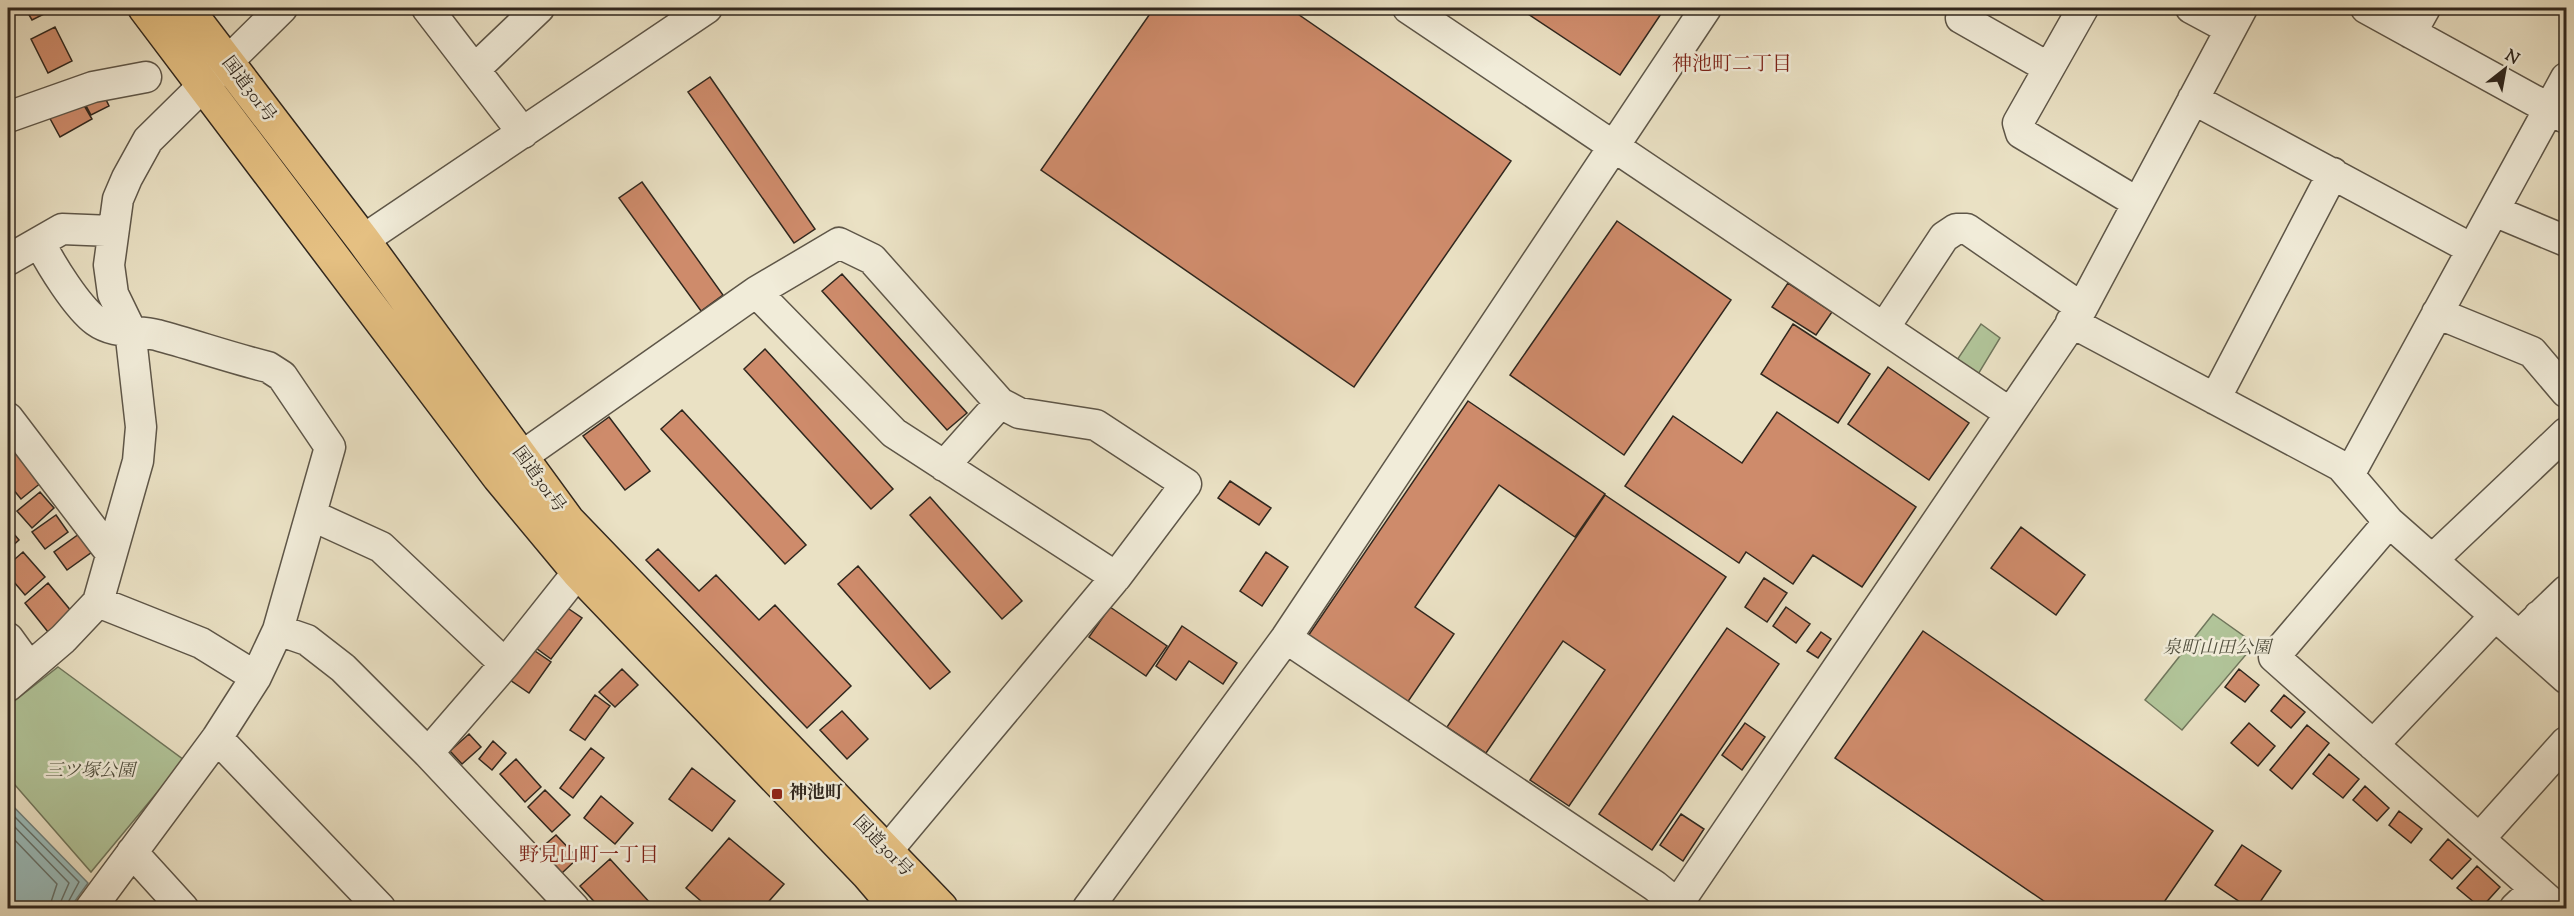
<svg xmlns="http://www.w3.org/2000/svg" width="2574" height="916" font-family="'Sorts Mill Goudy','Noto Serif JP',serif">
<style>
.green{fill:#b1c499;stroke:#70765c;stroke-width:1.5}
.water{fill:#9abcbb;stroke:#70807c;stroke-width:1.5}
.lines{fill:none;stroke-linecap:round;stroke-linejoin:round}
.shore{stroke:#65726c;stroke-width:1.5}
.building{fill:#ce8b6b;stroke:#30271e;stroke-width:1.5}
.minor-casing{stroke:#5e5648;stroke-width:33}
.highway-casing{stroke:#30271e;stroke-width:36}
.minor{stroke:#f1ecd9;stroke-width:30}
.highway{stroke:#e5c082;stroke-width:33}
.poi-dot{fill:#8f2418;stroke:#f1ecd9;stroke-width:2}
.labels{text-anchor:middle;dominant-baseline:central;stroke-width:5;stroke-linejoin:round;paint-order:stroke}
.street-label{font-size:18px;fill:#30271e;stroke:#f1ecd9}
.park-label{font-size:18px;font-style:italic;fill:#504e3d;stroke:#f1ecd9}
.poi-label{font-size:18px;font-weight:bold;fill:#30271e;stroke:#f1ecd9;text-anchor:start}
.neighbourhood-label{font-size:20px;fill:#7a1f14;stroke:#f1ecd9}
</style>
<rect width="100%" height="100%" fill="#eae1c4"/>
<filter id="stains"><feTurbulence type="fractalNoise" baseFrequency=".00333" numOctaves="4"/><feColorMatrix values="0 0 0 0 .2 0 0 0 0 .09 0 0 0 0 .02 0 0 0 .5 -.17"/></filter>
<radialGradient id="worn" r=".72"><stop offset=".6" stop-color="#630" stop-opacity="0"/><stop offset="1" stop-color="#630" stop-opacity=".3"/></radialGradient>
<path class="green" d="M1981,324L2000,338L1974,381L1953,366Z
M2213,614L2255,644L2182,730L2145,700Z
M58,667L184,760L91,872L8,777V706Z"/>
<path class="water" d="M8,801L88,883L70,908H8Z"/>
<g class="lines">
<path class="shore" d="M8,810L79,882L65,908
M8,820L69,883L58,908
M8,833L57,884L49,908"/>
</g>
<path class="building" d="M25,8H56L32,20Z
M1154,8H1289L1511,161L1354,387L1041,170Z
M1519,8H1665L1620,75Z
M55,27L72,61L48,73L31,39Z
M710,77L815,229L794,243L688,92Z
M102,91L109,106L91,115L83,100Z
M78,95L92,119L60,137L47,113Z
M642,182L723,295L701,311L619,198Z
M1617,221L1731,300L1624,455L1510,375Z
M842,274L967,413L947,430L822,291Z
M1788,283L1832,312L1816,335L1772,307Z
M1793,324L1870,374L1838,423L1761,374Z
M765,349L893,489L871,509L744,369Z
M1888,367L1969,423L1929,480L1848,424Z
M1468,401L1605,494L1575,537L1499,485L1415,607L1454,634L1407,703L1308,636Z
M682,410L806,545L785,564L661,429Z
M1777,412L1916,507L1862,587L1813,555L1793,584L1746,552L1739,563L1625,486L1673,416L1742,463Z
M609,417L650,471L625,490L583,436Z
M11,445L42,482L21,499L8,483V448Z
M1230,481L1271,508L1259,525L1218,498Z
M40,492L54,508L32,528L17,511Z
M1605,495L1726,577L1569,806L1530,780L1605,670L1563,641L1486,753L1447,727Z
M930,497L1022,601L1002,619L910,515Z
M56,515L68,532L45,549L32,532Z
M8,527L19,540L8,550Z
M2021,527L2085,575L2056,615L1991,568Z
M79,534L92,552L67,570L54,552Z
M658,549L699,591L716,575L759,620L775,605L851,686L807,728L646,560Z
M23,552L45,577L25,595L8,575V565Z
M1266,552L1288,567L1262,606L1240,591Z
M858,566L950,672L930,689L838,584Z
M1764,578L1787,593L1767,622L1745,607Z
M48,583L72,612L48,632L25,603Z
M566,607L582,618L551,659L536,648Z
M1110,607L1167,646L1146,676L1089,637Z
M1786,607L1810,624L1796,643L1773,626Z
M1182,626L1237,663L1223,684L1189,661L1176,680L1156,666Z
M1727,628L1779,664L1652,850L1599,814Z
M1923,631L2213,831L2160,908H2054L1835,758Z
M1821,632L1831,639L1818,658L1807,651Z
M532,649L551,662L529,693L510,680Z
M622,669L638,685L615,707L599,692Z
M2239,669L2259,685L2245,702L2225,687Z
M595,695L610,706L585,740L570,730Z
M2284,695L2305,712L2291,728L2271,711Z
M842,711L868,739L847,759L820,730Z
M1745,723L1765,737L1742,770L1722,755Z
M2249,723L2275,746L2258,766L2231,743Z
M2307,725L2329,743L2292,789L2270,770Z
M469,734L481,747L462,764L450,751Z
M493,741L506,753L492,770L479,759Z
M591,748L604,758L573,798L560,788Z
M2329,754L2359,779L2343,798L2313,774Z
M516,759L541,787L525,802L500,774Z
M692,768L735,801L712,831L669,799Z
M2365,786L2389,808L2377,821L2353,800Z
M545,790L570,815L552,832L528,807Z
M601,796L633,823L615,844L584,818Z
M2399,811L2422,829L2411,843L2389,825Z
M1681,814L1704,829L1683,861L1660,845Z
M556,835L578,858L562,873L540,849Z
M729,838L784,884L763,908H709L686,888Z
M2448,839L2471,859L2452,879L2430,860Z
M2242,845L2281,871L2256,908H2249L2215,885Z
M610,859L653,906L650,908H600L580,886Z
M2477,866L2500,887L2481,908L2457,888Z"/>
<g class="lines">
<defs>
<path id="minor" d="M427,8L523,133
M1408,8L2010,413
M2083,8L2018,123L2021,133L2138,203
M2191,8L2230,29
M2366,8L2566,118
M1961,18L2049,68
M2411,33L2425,8
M475,69L539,8
M2193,99L2472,249
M8,117L93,87L146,77
M2494,211L2566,241
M363,240L707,8
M40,243C51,265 77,307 96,321C114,334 136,330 157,335C194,345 231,358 268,367L282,376L330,447L278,630L256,677L217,738L91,908
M8,260L62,229L112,231
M756,292L839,243L872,259L1000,403L1019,413L1096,425L1186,484L1116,577L886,852
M2437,313L2532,352L2566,392
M2071,322L2341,466L2389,522L2566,678
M1884,328L1944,237L1956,229H1967L2082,308
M2215,399L2333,173
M8,418L110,552
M521,457L756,292L894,433L1116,577
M944,466L1000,403
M2349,475L2566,78
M311,515L381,547L505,664
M2389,522L2274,657L2557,908
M2432,560L2566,433
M98,602L201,643L256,677
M2539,616L2566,638
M278,630L307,640L343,668L428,753L574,908
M2519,636L2566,591
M8,638L29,667
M1286,638L1655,886L1682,908
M8,686L63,639L98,602L138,461L141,427L130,329L113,294L109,265L118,199L127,178L148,140L282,8
M217,738L380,908
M2373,745L2495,616
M428,753L505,664L578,572
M2480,838L2566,742
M132,852L183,908
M1088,908L1286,638L1706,8
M1675,908L2082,308L2242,8
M2515,908L2535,889"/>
<path id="highway" d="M145,8L499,477L578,572L868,874L897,908
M186,8L363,240L568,521L941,908"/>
</defs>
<use href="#minor" class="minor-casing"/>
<use href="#highway" class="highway-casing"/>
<use href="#minor" class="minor"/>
<use href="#highway" class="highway"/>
</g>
<rect class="poi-dot" x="771" y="788" width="12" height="12" rx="3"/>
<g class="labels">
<g class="street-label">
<text transform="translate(248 90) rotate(53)">国道301号</text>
<text transform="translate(538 480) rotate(54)">国道301号</text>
<text transform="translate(882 847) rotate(46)">国道301号</text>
</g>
<g class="park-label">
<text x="2217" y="649">泉町山田公園</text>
<text x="90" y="772">三ツ塚公園</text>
</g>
<g class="poi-label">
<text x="789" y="794">神池町</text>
</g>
<g class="neighbourhood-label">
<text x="1732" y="65">神池町二丁目</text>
<text x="589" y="856">野見山町一丁目</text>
</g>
</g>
<rect width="2574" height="916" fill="none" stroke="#eae1c4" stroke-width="30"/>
<rect x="9" y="9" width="2556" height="898" fill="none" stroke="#30271e" stroke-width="3"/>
<rect x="15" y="15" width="2544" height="886" fill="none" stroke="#30271e" stroke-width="1.5"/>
<g transform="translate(2505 69) rotate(31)" stroke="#f1ecd9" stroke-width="4.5" paint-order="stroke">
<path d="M0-4.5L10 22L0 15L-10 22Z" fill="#30271e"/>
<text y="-9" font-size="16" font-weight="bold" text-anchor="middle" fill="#30271e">N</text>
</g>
<rect width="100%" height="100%" filter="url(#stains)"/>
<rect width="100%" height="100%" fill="url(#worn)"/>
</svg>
